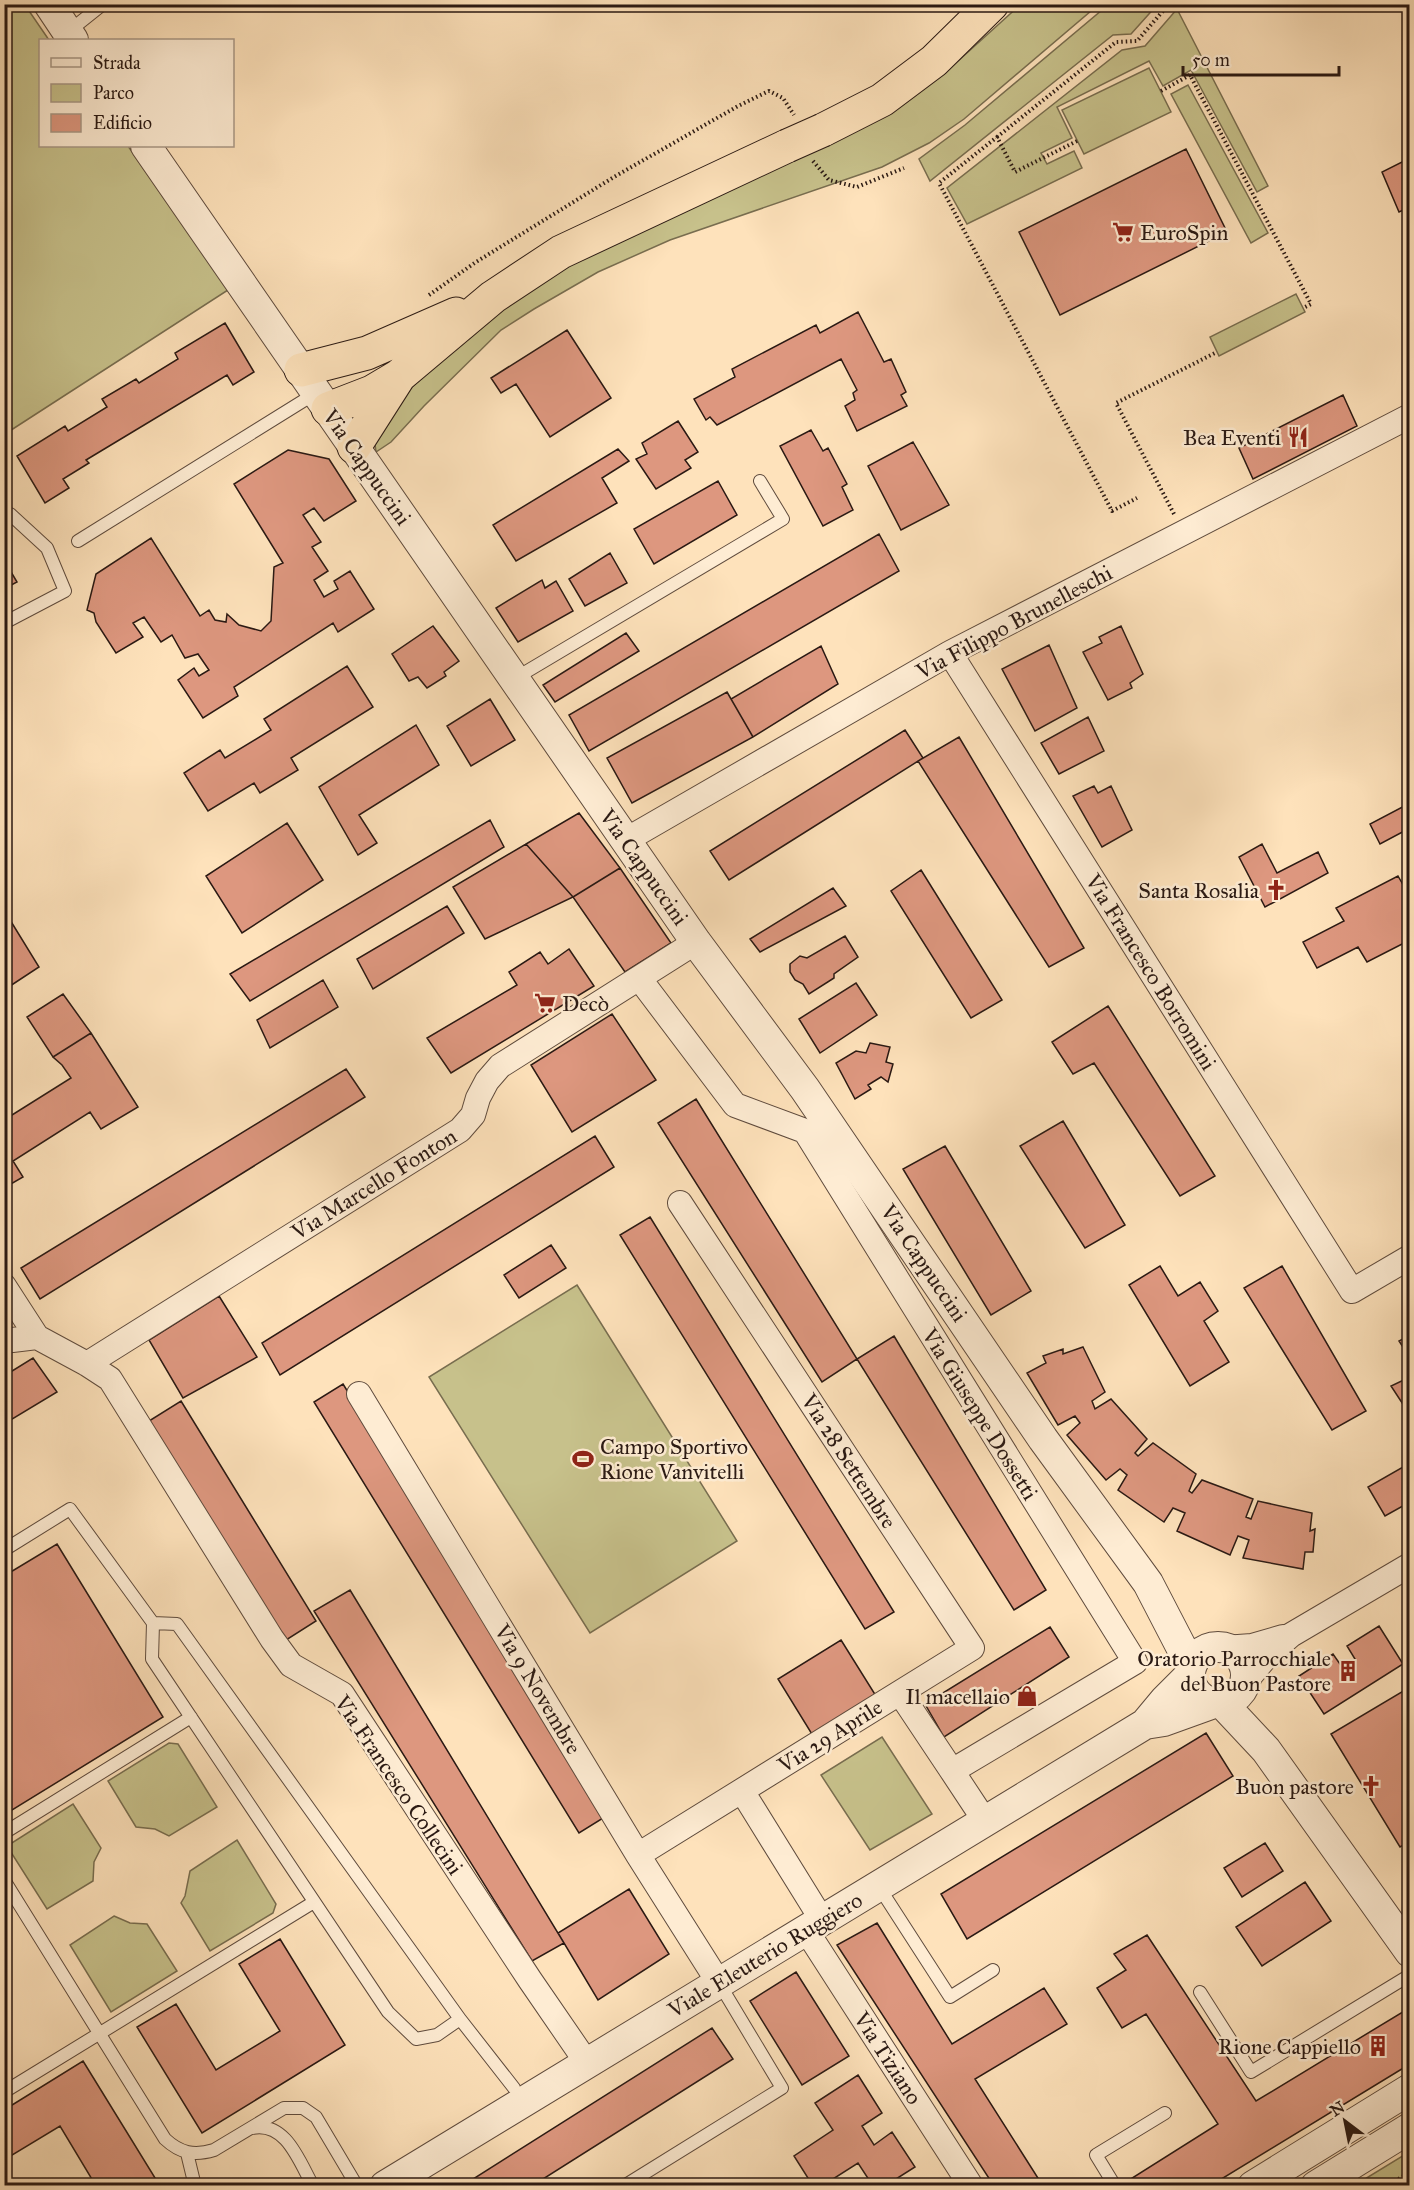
<svg xmlns="http://www.w3.org/2000/svg" width="1414" height="2190" font-family="'IM FELL Great Primer',serif">
<style>
.green{fill:#c7c18b;stroke:#786d4f;stroke-width:1.5}
.building{fill:#dd977f;stroke:#2a1913;stroke-width:1.5}
.lines{fill:none;stroke-linecap:round;stroke-linejoin:round}
.service-casing{stroke:#5f4b3d;stroke-width:14}
.minor-casing{stroke:#5f4b3d;stroke-width:26}
.tertiary-casing{stroke:#5f4b3d;stroke-width:32}
.trunk-casing{stroke:#2a1913;stroke-width:35}
.path{stroke:#2a1913;stroke-width:4;stroke-dasharray:1.5 3;stroke-linecap:butt}
.service{stroke:#feecd3;stroke-width:12}
.minor{stroke:#feecd3;stroke-width:24}
.tertiary{stroke:#feecd3;stroke-width:30}
.trunk{stroke:#fee2bb;stroke-width:33}
.trunk-bridge-casing{stroke:#2a1913;stroke-width:35;stroke-linecap:butt}
.trunk-bridge{stroke:#fee2bb;stroke-width:33}
.labels{text-anchor:middle;dominant-baseline:central;stroke-width:5;stroke-linejoin:round;paint-order:stroke}
.poi-label{font-size:22px;fill:#2a1913;stroke:#feecd3;text-anchor:end}
.street-label{font-size:22px;fill:#2a1913;stroke:#feecd3}
</style>
<rect width="100%" height="100%" fill="#fee2bb"/>
<filter id="stains"><feTurbulence type="fractalNoise" baseFrequency=".00333" numOctaves="4"/><feColorMatrix values="0 0 0 0 .2 0 0 0 0 .09 0 0 0 0 .02 0 0 0 .5 -.17"/></filter>
<radialGradient id="worn" r=".72"><stop offset=".6" stop-color="#630" stop-opacity="0"/><stop offset="1" stop-color="#630" stop-opacity=".3"/></radialGradient>
<path class="green" d="M4,5H25L49,40H40V146H128L228,290L5,434Z
M1020,5H1098L964,119L929,143L882,167L670,240L598,272L534,309L501,330L424,406L391,442L376,452L375,444L410,389L484,321L564,266L946,72Z
M1108,5H1157L1131,34L1113,35L930,181L919,159L965,125Z
M1177,9L1268,186L1257,192L1191,70L1163,86L1149,61L1057,107L1072,138L1041,153L1047,164L1074,151L1082,168L967,224L947,188L1122,50L1145,46Z
M1149,68L1171,112L1084,154L1062,110Z
M1188,85L1268,233L1251,243L1171,94Z
M1296,294L1305,312L1219,356L1210,337Z
M577,1285L737,1541L590,1633L429,1377Z
M882,1737L932,1814L870,1850L821,1775Z
M169,1743L178,1744L217,1807L169,1836L155,1829L136,1827L108,1781Z
M73,1804L101,1848L94,1862L93,1881L47,1909L7,1846Z
M237,1840L276,1904L273,1913L210,1951L181,1903L185,1896L190,1871Z
M114,1916L130,1923L147,1924L177,1971L111,2012L70,1945Z
M1409,2152V2185H1355Z"/>
<path class="building" d="M1186,149L1227,232L1060,315L1019,232Z
M1410,158V207L1399,212L1382,172Z
M858,312L884,362L891,359L906,392L901,395L907,406L857,431L845,406L855,400L853,393L857,390L841,359L717,425L710,417L706,420L694,399L735,377L732,369L816,325L820,333Z
M225,323L254,372L233,385L227,375L86,460L89,463L63,479L69,488L45,503L17,456L65,426L68,431L107,407L102,399L136,379L139,383L178,359L175,353Z
M567,330L611,398L550,437L516,384L501,393L491,378Z
M1343,395L1357,426L1253,479L1239,448Z
M678,421L698,452L685,460L691,468L656,489L636,459L647,454L642,443Z
M811,430L823,451L828,448L847,484L842,487L853,510L823,526L780,446Z
M913,442L949,505L901,530L868,466Z
M618,449L629,461L602,478L617,503L516,561L493,525Z
M288,450L329,459L356,501L324,521L314,508L303,515L321,542L312,547L328,571L314,580L324,597L338,589L334,581L350,571L374,609L338,632L333,623L234,687L238,696L203,718L178,680L194,668L199,676L209,670L198,654L185,658L172,635L161,642L144,617L133,623L143,637L116,653L96,622L94,613L87,610L96,574L151,538L200,616L209,610L215,620L226,622L227,614L239,625L261,631L271,621L274,567L283,563L234,484Z
M718,481L737,515L654,564L634,529Z
M879,534L899,571L589,751L569,715Z
M610,553L627,583L585,606L569,579Z
M4,560L17,582L4,589Z
M542,580L545,588L556,581L573,611L518,642L496,608Z
M433,626L459,661L444,672L446,676L427,688L418,677L409,681L392,654Z
M1121,626L1143,674L1130,683L1132,688L1108,700L1083,652L1102,643L1099,637Z
M626,633L639,651L555,702L543,685Z
M1049,645L1077,708L1035,731L1002,669Z
M821,646L838,684L753,737L731,699Z
M347,666L373,707L291,758L298,770L260,793L254,783L208,811L184,773L220,750L225,758L271,730L264,719Z
M727,692L753,737L632,803L607,758Z
M490,699L515,740L471,766L447,726Z
M1088,717L1104,751L1059,774L1041,743Z
M416,725L439,765L359,815L377,843L358,855L319,787Z
M905,730L923,758L729,880L710,851Z
M959,737L1084,948L1049,967L918,761Z
M1094,786L1098,793L1111,786L1132,830L1102,847L1073,796Z
M1410,803V828L1380,844L1370,824Z
M579,813L620,868L573,897L526,844Z
M490,820L504,847L250,1001L230,974Z
M287,823L323,880L242,933L206,876Z
M526,844L573,897L485,939L453,887Z
M1262,844L1277,873L1318,852L1328,873L1265,907L1239,857Z
M620,868L671,943L625,972L573,897Z
M921,870L1002,1000L971,1018L891,891Z
M1398,876L1410,897V940L1367,962L1358,947L1317,968L1303,942L1344,921L1336,908Z
M833,888L846,906L760,952L750,939Z
M447,906L464,933L373,989L357,959Z
M7,915L39,967L4,990V916Z
M845,936L858,957L834,974V978L809,994L803,984L795,980L790,972V964L800,956L807,958Z
M569,949L594,986L451,1073L427,1038L517,985L509,972L540,952L548,964Z
M323,980L338,1007L270,1048L257,1020Z
M856,983L877,1015L820,1053L799,1019Z
M63,994L91,1033L53,1057L27,1017Z
M1108,1006L1215,1176L1180,1196L1094,1063L1073,1074L1052,1042Z
M612,1014L656,1080L572,1132L531,1065Z
M91,1033L138,1107L101,1129L90,1112L13,1161L23,1177L4,1188V1120L71,1078L62,1065L53,1057Z
M870,1043L890,1047L886,1062L893,1064L888,1082L881,1077L868,1085L871,1089L855,1099L836,1063L856,1051L866,1053Z
M346,1069L365,1097L40,1299L21,1268Z
M696,1099L857,1359L822,1382L658,1123Z
M1063,1121L1125,1225L1085,1248L1020,1146Z
M595,1136L614,1167L280,1375L262,1343Z
M945,1146L1031,1291L991,1315L903,1169Z
M650,1217L894,1612L865,1629L620,1235Z
M551,1245L566,1268L519,1298L504,1275Z
M1160,1266L1178,1296L1200,1282L1218,1311L1204,1321L1229,1362L1190,1386L1129,1285Z
M1282,1266L1366,1411L1332,1430L1244,1288Z
M219,1296L257,1357L183,1398L149,1340Z
M1410,1335V1358L1399,1341Z
M894,1336L1046,1590L1014,1610L857,1359Z
M1083,1347L1105,1392L1092,1401L1095,1409L1111,1399L1147,1439L1135,1453L1138,1456L1153,1443L1196,1474L1189,1491L1192,1493L1202,1480L1253,1499L1246,1517L1251,1519L1258,1501L1312,1513L1310,1531L1315,1529L1313,1552H1305L1303,1569L1243,1558L1249,1540L1238,1536L1230,1555L1177,1531L1185,1513L1173,1508L1164,1522L1118,1490L1127,1475L1120,1469L1106,1480L1067,1435L1080,1423L1075,1416L1058,1425L1027,1373L1046,1363L1043,1356L1063,1349V1354Z
M33,1358L57,1392L4,1424V1376Z
M1410,1377V1415L1391,1386Z
M343,1384L608,1815L579,1833L314,1402Z
M181,1401L316,1621L283,1642L149,1421Z
M1410,1463V1502L1385,1516L1368,1487Z
M57,1544L163,1717L4,1815V1576Z
M350,1590L564,1943L532,1961L314,1611Z
M1379,1626L1403,1664L1324,1714L1299,1676L1333,1654L1342,1667L1355,1659L1347,1646Z
M1050,1627L1069,1657L944,1737L925,1704Z
M841,1640L881,1704L818,1744L778,1679Z
M1410,1687V1841L1400,1847L1331,1734Z
M1206,1733L1233,1776L967,1939L941,1894Z
M1265,1843L1283,1871L1242,1897L1224,1868Z
M1305,1882L1331,1921L1262,1966L1236,1927Z
M629,1889L669,1954L598,2000L558,1933Z
M877,1923L952,2044L1044,1988L1067,2024L975,2079L1043,2186H994L837,1945Z
M1147,1935L1256,2101L1406,2010L1410,2016V2064L1210,2186H1132L1129,2180L1218,2124L1146,2014L1122,2028L1097,1988L1126,1970L1114,1954Z
M280,1939L345,2045L202,2133L137,2027L176,2004L216,2070L280,2031L239,1964Z
M796,1972L849,2056L802,2085L750,2001Z
M712,2028L733,2059L532,2186H462Z
M83,2061L160,2186H96L60,2126L4,2160V2110Z
M858,2075L882,2113L862,2126L874,2145L892,2132L915,2167L885,2186H873L858,2163L822,2186H813L794,2156L833,2130L815,2103Z"/>
<g class="lines">
<defs>
<path id="service" d="M68,32L103,4
M4,517L10,514L47,548L65,591L4,623
M78,541L316,393
M514,679L783,519L760,481
M4,1550L70,1509L153,1623L152,1659L388,2012L416,2039L437,2035L460,2019L177,1624L153,1623
M4,1833L191,1717
M4,1880L165,2139C180,2153 194,2156 214,2150L284,2108H303L316,2117L357,2186
M879,1887L950,1997L993,1970
M1200,1992L1251,2072L1410,1975
M460,2019L514,2088
M4,2092L314,1902
M252,2128C286,2121 299,2161 313,2186
M187,2153L195,2186
M624,2186L782,2088L719,1983
M1115,2186L1096,2155L1165,2113"/>
<path id="minor" d="M950,653L1352,1291L1410,1257
M626,840L950,653L1410,416
M639,978L735,1105L805,1131L1135,1662L952,1771L985,1821
M4,1286L37,1337L87,1364L110,1379L272,1639L291,1665L342,1694L530,1980L587,2063
M4,1341L37,1337
M87,1364L460,1130L473,1115L478,1098L487,1081L500,1066L696,942
M359,1394L638,1855L719,1983
M1224,1648L1252,1646L1283,1637
M1246,1681L1266,1657L1291,1635L1410,1565
M900,1693L952,1771
M742,1791L822,1920
M638,1855L972,1648L680,1203
M806,1930L971,2186"/>
<path id="tertiary" d="M49,4L73,40
M146,146L696,942L805,1089L1043,1439L1148,1583L1191,1666
M1190 1675a28 28 0 1 1 56 0a28 28 0 1 1-56 0Z
M1222,1703L1266,1750L1410,1952
M1145,1724L1164,1721L1214,1703
M385,2186L1145,1724L1165,1700L1189,1676
M1253,2186L1410,2089
M1316,2186L1410,2128"/>
<path id="trunk" d="M823,130L882,100L934,61L992,4
M301,370L367,353L456,314
M328,409L372,392L399,376L493,297L561,252L787,146
M354,447L398,378"/>
</defs>
<use href="#service" class="service-casing"/>
<use href="#minor" class="minor-casing"/>
<use href="#tertiary" class="tertiary-casing"/>
<use href="#trunk" class="trunk-casing"/>
<path class="path" d="M1161,91L1190,75L1311,304L1303,308
M997,137L1116,42L1137,41L1169,4
M1077,141L1015,172L997,137L939,183L1112,511L1137,498
M813,161L829,180L857,187L904,168
M429,295L476,262L614,177L738,106L769,91L783,98L794,115
M1174,514L1116,403L1217,352
M1407,951L1410,955
M1387,2186L1410,2172"/>
<use href="#service" class="service"/>
<use href="#minor" class="minor"/>
<use href="#tertiary" class="tertiary"/>
<use href="#trunk" class="trunk"/>
<defs>
<path id="trunk-bridge" d="M787,146L823,130"/>
</defs>
<use href="#trunk-bridge" class="trunk-bridge-casing"/>
<use href="#trunk-bridge" class="trunk-bridge"/>
</g>
<defs>
<symbol id="supermarket-bare" viewBox="-9 -9 18 18"><path d="M-6-5.5h2.5l.6 2H6L4.5 2H-2.5L-4.4-4H-6ZM-1.5 3.2a1.3 1.3 0 1 0 .1 0ZM3 3.2a1.3 1.3 0 1 0 .1 0Z" fill="#8f2418" stroke="#feecd3" stroke-width="2.5" paint-order="stroke"/></symbol>
<symbol id="restaurant-bare" viewBox="-9 -9 18 18"><path d="M-5-6h1v4h1v-4h1v4h1v-4h1v5L-1.5 .5V6h-2V.5L-5-1ZM5-6V6H3V1.5H1.5Q1.5-4 5-6Z" fill="#8f2418" stroke="#feecd3" stroke-width="2.5" paint-order="stroke"/></symbol>
<symbol id="church-bare" viewBox="-9 -9 18 18"><path d="M-1.2-6h2.4v3.5h3.3v2.4h-3.3V6h-2.4V-.1h-3.3v-2.4h3.3Z" fill="#8f2418" stroke="#feecd3" stroke-width="2.5" paint-order="stroke"/></symbol>
<symbol id="stadium-bare" viewBox="-9 -9 18 18"><path d="M0-5a6.5 5 0 1 0 0 10a6.5 5 0 1 0 0-10ZM-3.5-1.8h7v3.6h-7Z" fill="#8f2418" stroke="#feecd3" stroke-width="2.5" paint-order="stroke"/></symbol>
<symbol id="building-bare" viewBox="-9 -9 18 18"><path d="M-4-6H4V6H1V3H-1V6H-4ZM-2.5-4.3h1.7v1.8h-1.7ZM.8-4.3h1.7v1.8H.8ZM-2.5-1h1.7V.8h-1.7ZM.8-1h1.7V.8H.8Z" fill="#8f2418" stroke="#feecd3" stroke-width="2.5" paint-order="stroke"/></symbol>
<symbol id="shop-bare" viewBox="-9 -9 18 18"><path d="M-5-2.5h2.3a2.7 3.5 0 0 1 5.4 0H5L5.5 6h-11ZM-1.5-2.5h3a1.5 2.3 0 0 0-3 0Z" fill="#8f2418" stroke="#feecd3" stroke-width="2.5" paint-order="stroke"/></symbol>
</defs>
<g fill-rule="evenodd">
<use href="#supermarket-bare" x="1108" y="217" width="30" height="30"/>
<use href="#restaurant-bare" x="1283" y="422" width="30" height="30"/>
<use href="#church-bare" x="1261" y="875" width="30" height="30"/>
<use href="#supermarket-bare" x="530" y="988" width="30" height="30"/>
<use href="#stadium-bare" x="568" y="1444" width="30" height="30"/>
<use href="#building-bare" x="1333" y="1656" width="30" height="30"/>
<use href="#shop-bare" x="1012" y="1681" width="30" height="30"/>
<use href="#church-bare" x="1356" y="1771" width="30" height="30"/>
<use href="#building-bare" x="1363" y="2031" width="30" height="30"/>
</g>
<g class="labels">
<g class="poi-label">
<text x="1140" y="232" text-anchor="start">EuroSpin</text>
<text x="1281" y="437">Bea Eventi</text>
<text x="1259" y="890">Santa Rosalia</text>
<text x="562" y="1003" text-anchor="start">Decò</text>
<text x="600" y="1446" text-anchor="start">Campo Sportivo<tspan x="600" dy="25">Rione Vanvitelli</tspan></text>
<text x="1331" y="1658">Oratorio Parrocchiale<tspan x="1331" dy="25">del Buon Pastore</tspan></text>
<text x="1010" y="1696">Il macellaio</text>
<text x="1354" y="1786">Buon pastore</text>
<text x="1361" y="2046">Rione Cappiello</text>
</g>
<g class="street-label">
<text transform="translate(367 467) rotate(55)">Via Cappuccini</text>
<text transform="translate(1014 622) rotate(-28)">Via Filippo Brunelleschi</text>
<text transform="translate(644 867) rotate(55)">Via Cappuccini</text>
<text transform="translate(1151 972) rotate(58)">Via Francesco Borromini</text>
<text transform="translate(374 1184) rotate(-32)">Via Marcello Fonton</text>
<text transform="translate(924 1263) rotate(56)">Via Cappuccini</text>
<text transform="translate(980 1414) rotate(58)">Via Giuseppe Dossetti</text>
<text transform="translate(849 1461) rotate(57)">Via 28 Settembre</text>
<text transform="translate(538 1689) rotate(59)">Via 9 Novembre</text>
<text transform="translate(830 1736) rotate(-32)">Via 29 Aprile</text>
<text transform="translate(399 1785) rotate(56)">Via Francesco Collecini</text>
<text transform="translate(765 1955) rotate(-31)">Viale Eleuterio Ruggiero</text>
<text transform="translate(888 2058) rotate(57)">Via Tiziano</text>
</g>
</g>
<rect width="1414" height="2190" fill="none" stroke="#fee2bb" stroke-width="24"/>
<rect x="6" y="6" width="1402" height="2178" fill="none" stroke="#2a1913" stroke-width="3"/>
<rect x="12" y="12" width="1390" height="2166" fill="none" stroke="#2a1913" stroke-width="1.5"/>
<rect x="39" y="39" width="195" height="108" fill="#feecd3" stroke="#a99886" stroke-width="1.5"/>
<rect x="51" y="58" width="30" height="9" fill="#feecd3" stroke="#a99886" stroke-width="1.5"/>
<text x="93" y="69" font-size="18" fill="#2a1913">Strada</text>
<rect x="51" y="84" width="30" height="18" fill="#c7c18b" stroke="#a99886" stroke-width="1.5"/>
<text x="93" y="99" font-size="18" fill="#2a1913">Parco</text>
<rect x="51" y="114" width="30" height="18" fill="#dd977f" stroke="#a99886" stroke-width="1.5"/>
<text x="93" y="129" font-size="18" fill="#2a1913">Edificio</text>
<g transform="translate(1345 2121) rotate(328)" stroke="#feecd3" stroke-width="4.5" paint-order="stroke">
<path d="M0-4.5L10 22L0 15L-10 22Z" fill="#2a1913"/>
<text y="-9" font-size="16" font-weight="bold" text-anchor="middle" fill="#2a1913">N</text>
</g>
<path d="M1183 66v9h156v-9" fill="none" stroke="#2a1913" stroke-width="3"/>
<text x="1192" y="66" font-size="18" fill="#2a1913" stroke="#feecd3" stroke-width="4.5" paint-order="stroke">50 m</text>
<rect width="100%" height="100%" filter="url(#stains)"/>
<rect width="100%" height="100%" fill="url(#worn)"/>
</svg>
